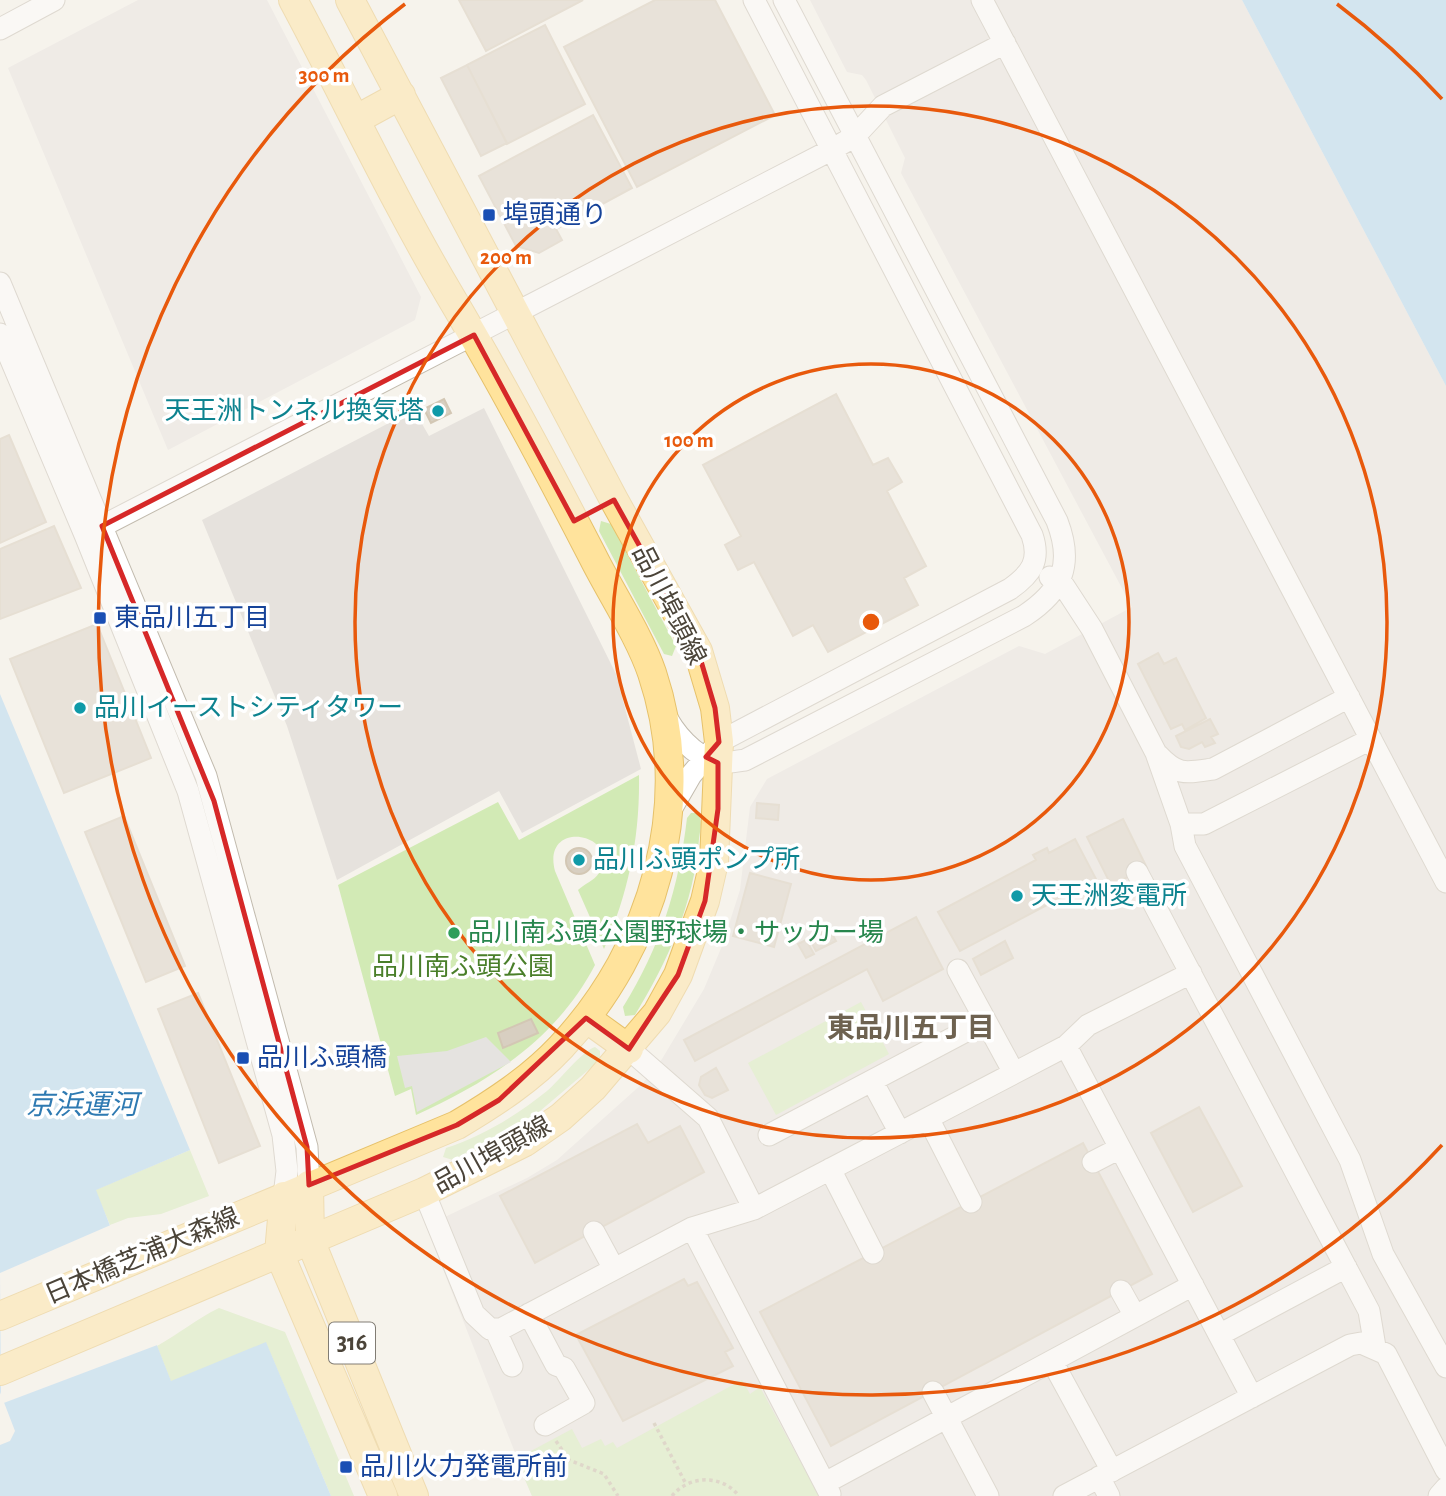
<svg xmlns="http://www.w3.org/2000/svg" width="1446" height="1496" font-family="'Alegreya Sans','Noto Sans JP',sans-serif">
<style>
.industrial{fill:#e6e2dd}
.green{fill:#d2eab5}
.parking{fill:#e5e3e0}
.water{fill:#a9d4f2}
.pier{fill:#f6f3ec}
.building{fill:#d8cfc1;stroke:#d3c7b4;stroke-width:2}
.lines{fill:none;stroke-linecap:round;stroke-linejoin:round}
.minor-casing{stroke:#c2bbae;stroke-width:23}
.major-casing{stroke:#e6c16a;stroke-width:30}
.path{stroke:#c4b79f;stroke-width:3.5;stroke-dasharray:3.5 3.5;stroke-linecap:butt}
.minor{stroke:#fff;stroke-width:21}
.major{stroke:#ffe39c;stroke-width:28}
.marked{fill:none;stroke:#d62828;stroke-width:5;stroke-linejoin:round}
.ring{fill:none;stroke:#e8590c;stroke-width:3.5}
.transit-dot{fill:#1a4fb4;stroke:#fff;stroke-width:2.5}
.culture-dot{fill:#0f9aa8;stroke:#fff;stroke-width:2.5}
.leisure-dot{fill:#2e9e5b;stroke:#fff;stroke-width:2.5}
.labels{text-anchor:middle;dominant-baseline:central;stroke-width:7;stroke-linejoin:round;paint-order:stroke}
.shield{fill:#fff;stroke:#817c74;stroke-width:2}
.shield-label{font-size:24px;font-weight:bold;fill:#4b4439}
.transit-label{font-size:26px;fill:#164399;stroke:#fff;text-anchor:start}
.culture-label{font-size:26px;fill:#0d838f;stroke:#fff;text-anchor:start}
.street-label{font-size:26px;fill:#4b4439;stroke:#fff}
.leisure-label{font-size:26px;fill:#27864d;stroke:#fff;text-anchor:start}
.park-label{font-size:26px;fill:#4a7f2a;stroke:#fff}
.neighbourhood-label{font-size:28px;font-weight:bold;fill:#6e6250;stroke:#fff}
.water-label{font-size:28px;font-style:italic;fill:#2e7ab2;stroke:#fff}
.centre{fill:#e8590c;stroke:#fff;stroke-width:3.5}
.ring-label{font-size:21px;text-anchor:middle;font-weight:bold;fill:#e8590c;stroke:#fff;stroke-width:7;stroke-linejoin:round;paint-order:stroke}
</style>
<rect width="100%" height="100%" fill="#f6f3ec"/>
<path class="industrial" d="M138,0H267L421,297L415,320L168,450L8,68Z
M810,0H1242L1446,386V1496H532L426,1226L527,1178L557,1160L643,1083L662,1059L704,989L722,946L740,890L750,807L767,779L1019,646L1045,654L1132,607L901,173L905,158L866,80L862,75L847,72Z
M484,408L616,674L641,769L522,833L499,791L337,880L287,726L202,520L414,410L429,436Z"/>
<path class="green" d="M601,521L611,524L676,646L672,656L664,654L599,531Z
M639,775C640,837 629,891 604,949L578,890C584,884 594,881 599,873C622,833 541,818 555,871L595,965C557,1038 490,1082 416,1115L411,1089L395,1096L338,885L498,802L519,840Z
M691,813H698C703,821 700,830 699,839C694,903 668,961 635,1015L625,1016L623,1007C660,948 679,887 687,818Z
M861,1002L889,1054L776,1115L748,1063Z
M595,1047L600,1051V1060L533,1117L453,1160L443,1157L446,1148C483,1136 517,1115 547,1091C559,1081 582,1051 595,1047Z
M190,1150L209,1196L161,1214L128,1218L110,1225L95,1190Z
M219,1308L285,1332L354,1496H331L266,1343L171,1382L157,1346C179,1334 196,1319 219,1308Z
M742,1380L750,1394L760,1387L819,1496H532L516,1459L572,1429L582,1448L601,1439L605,1446L613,1442L617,1448Z"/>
<path class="parking" d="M486,1037L511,1062L417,1112L412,1086L405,1088L397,1056L447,1051Z"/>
<path class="water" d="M1242,0H1446V386Z
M0,694L190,1150L96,1190L171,1381L266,1342L331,1496H0V1445L10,1441L15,1431L0,1392Z"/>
<path class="pier" d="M113,1224L160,1344L1,1404L0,1273Z"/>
<path class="building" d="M459,0H583L486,51Z
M655,0H715L775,115L637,187L564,47Z
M545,25L585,104L507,144L467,65Z
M467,65L507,143L481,156L441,78Z
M593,115L632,188L556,229L562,240L539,253L516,246L479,176Z
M836,394L873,465L888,458L902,482L887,491L926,566L904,578L918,605L828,652L813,625L793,636L754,562L738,570L725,545L741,536L703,465Z
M444,399L451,413L431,423L424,409Z
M9,435L46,522L0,543V439Z
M54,526L81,588L0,619V549Z
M97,624L151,758L64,793L10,659Z
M1158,653L1164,664L1176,658L1206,718L1185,730L1182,724L1171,729L1138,664Z
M1210,719L1218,734L1211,737L1215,743L1205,747L1202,742L1189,749L1181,747L1176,736Z
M757,803L779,805L778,820L756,818Z
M124,816L185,966L146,982L85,832Z
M1123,819L1147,868L1111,885L1087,837Z
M1075,839L1096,879L960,951L938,912L1036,860L1033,855L1047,848L1049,853Z
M566 861a13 13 0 1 1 26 0a13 13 0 1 1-26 0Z
M750,873L791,884L774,947L733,936Z
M916,917L943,969L883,1001L867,969L695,1061L684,1040Z
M829,928L836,941L816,951L809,938Z
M806,940L814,954L806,958L798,944Z
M1005,941L1013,958L981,975L973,959Z
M198,993L260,1146L219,1163L158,1009Z
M531,1019L538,1033L503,1048L498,1033Z
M716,1068L728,1090L712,1098L705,1095L699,1085L701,1077Z
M1199,1107L1242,1186L1193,1212L1151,1133Z
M637,1124L648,1143L680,1126L704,1172L535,1263L500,1196Z
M1083,1143L1152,1274L831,1446L760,1312Z
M684,1279L688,1286L697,1282L733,1348L725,1352L733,1366L623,1421L576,1335Z"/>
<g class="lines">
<defs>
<path id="minor" d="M982,0L1446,882
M0,29L54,0
M0,283L206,776L307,1147L309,1185
M0,334L85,535L188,791L283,1135L287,1171L284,1196
M85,535L833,149L855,136L883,106L1005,43
M1050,577L1060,580L1092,629L1156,753L1181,824L1185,846L1350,1160L1383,1254L1446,1367
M664,712C673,732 694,757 717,762C725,764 737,761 745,760L1024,616C1062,591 1074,565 1057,521L784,0
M1158,755C1178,776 1185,773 1213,769L1349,697
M669,813L691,775L719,742L1010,589C1031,574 1041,561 1032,535L754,0
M1181,824H1204L1371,739
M1137,872L1369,1311L1375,1347
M958,970L1014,1073
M1066,1046L1252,1397
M629,1049L708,1118L754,1209
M872,1081L900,1133
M928,1118L971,1202
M769,1135L985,1021
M1093,1162L1120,1148
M830,1169L873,1253
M424,1192L474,1314L490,1329H501L692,1228L754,1209L1066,1046L1088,1025L1191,973
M692,1228L830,1494
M594,1232L614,1269
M1121,1291L1135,1316
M529,1314L556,1365L564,1368L584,1403L545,1425
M495,1329L512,1366
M1219,1335L1346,1267
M1052,1361L1112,1471
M933,1392L988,1496
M1099,1477L1109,1496
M825,1483L1193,1285
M1064,1496L1350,1345L1361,1343L1386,1354L1446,1470
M1439,1496L1446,1488"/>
<path id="major" d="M357,119L401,95
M586,1018L629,1049
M309,1185L310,1240L414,1496
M284,1196L279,1253L383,1496
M0,1316L457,1125C494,1103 531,1079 561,1047C654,948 696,804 652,673C639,635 611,593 593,557C547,468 500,380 449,294C393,199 345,97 293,0
M0,1371L424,1192L525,1142L561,1117L593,1088L657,1013L678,975L705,901L714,862L719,742L715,708L698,651L614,500L350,0"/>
</defs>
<use href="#minor" class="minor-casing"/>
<use href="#major" class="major-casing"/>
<path class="path" d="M654,1423L686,1484
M556,1441L569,1460L604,1474L618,1496
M672,1496C689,1475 722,1474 739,1496"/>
<use href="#minor" class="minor"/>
<use href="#major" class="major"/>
</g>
<path d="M0 0H1446V1496H0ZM474,335L574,521L614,500L698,651L715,708L719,742L706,757L718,763V809L705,901L678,975L629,1049L586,1018L499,1100L457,1125L309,1185L307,1147L214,801L102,526Z" fill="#f6f3ec" fill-opacity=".55" fill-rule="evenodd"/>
<path class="marked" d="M474,335L574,521L614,500L698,651L715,708L719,742L706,757L718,763V809L705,901L678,975L629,1049L586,1018L499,1100L457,1125L309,1185L307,1147L214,801L102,526Z"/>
<g class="ring">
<circle cx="871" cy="622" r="258"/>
<circle cx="871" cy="622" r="516"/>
<path d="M1442 1145A774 774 0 1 1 405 4M1337 4A774 774 0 0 1 1442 99"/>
</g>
<g class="transit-dot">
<rect x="482" y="208" width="14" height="14" rx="3.5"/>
<rect x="93" y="611" width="14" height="14" rx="3.5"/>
<rect x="236" y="1051" width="14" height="14" rx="3.5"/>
<rect x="339" y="1460" width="14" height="14" rx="3.5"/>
</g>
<g class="culture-dot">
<circle cx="438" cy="411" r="7"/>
<circle cx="80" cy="708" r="7"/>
<circle cx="579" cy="860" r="7"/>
<circle cx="1017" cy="896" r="7"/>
</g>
<circle class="leisure-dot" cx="454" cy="933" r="7"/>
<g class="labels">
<rect class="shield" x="329" y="1322.5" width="46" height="41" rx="5"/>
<g class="shield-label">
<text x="352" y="1343">316</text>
</g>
<g class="transit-label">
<text x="503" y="215">埠頭通り</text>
<text x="114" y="618">東品川五丁目</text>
<text x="257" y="1058">品川ふ頭橋</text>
<text x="360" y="1467">品川火力発電所前</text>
</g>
<g class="culture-label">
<text x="424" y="411" text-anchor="end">天王洲トンネル換気塔</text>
<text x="94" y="708">品川イーストシティタワー</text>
<text x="593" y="860">品川ふ頭ポンプ所</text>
<text x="1031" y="896">天王洲変電所</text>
</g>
<g class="street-label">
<text transform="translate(669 605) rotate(63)">品川埠頭線</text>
<text transform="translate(492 1155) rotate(-29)">品川埠頭線</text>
<text transform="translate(142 1256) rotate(-23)">日本橋芝浦大森線</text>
</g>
<g class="leisure-label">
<text x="468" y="933">品川南ふ頭公園野球場・サッカー場</text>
</g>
<g class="park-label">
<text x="463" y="967">品川南ふ頭公園</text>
</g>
<g class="neighbourhood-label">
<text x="911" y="1029">東品川五丁目</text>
</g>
<g class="water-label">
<text x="82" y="1106">京浜運河</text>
</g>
</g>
<circle cx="871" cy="622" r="10" class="centre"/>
<g class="ring-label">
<text x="324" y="82">300 m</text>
<text x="506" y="264">200 m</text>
<text x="689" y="447">100 m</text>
</g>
</svg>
